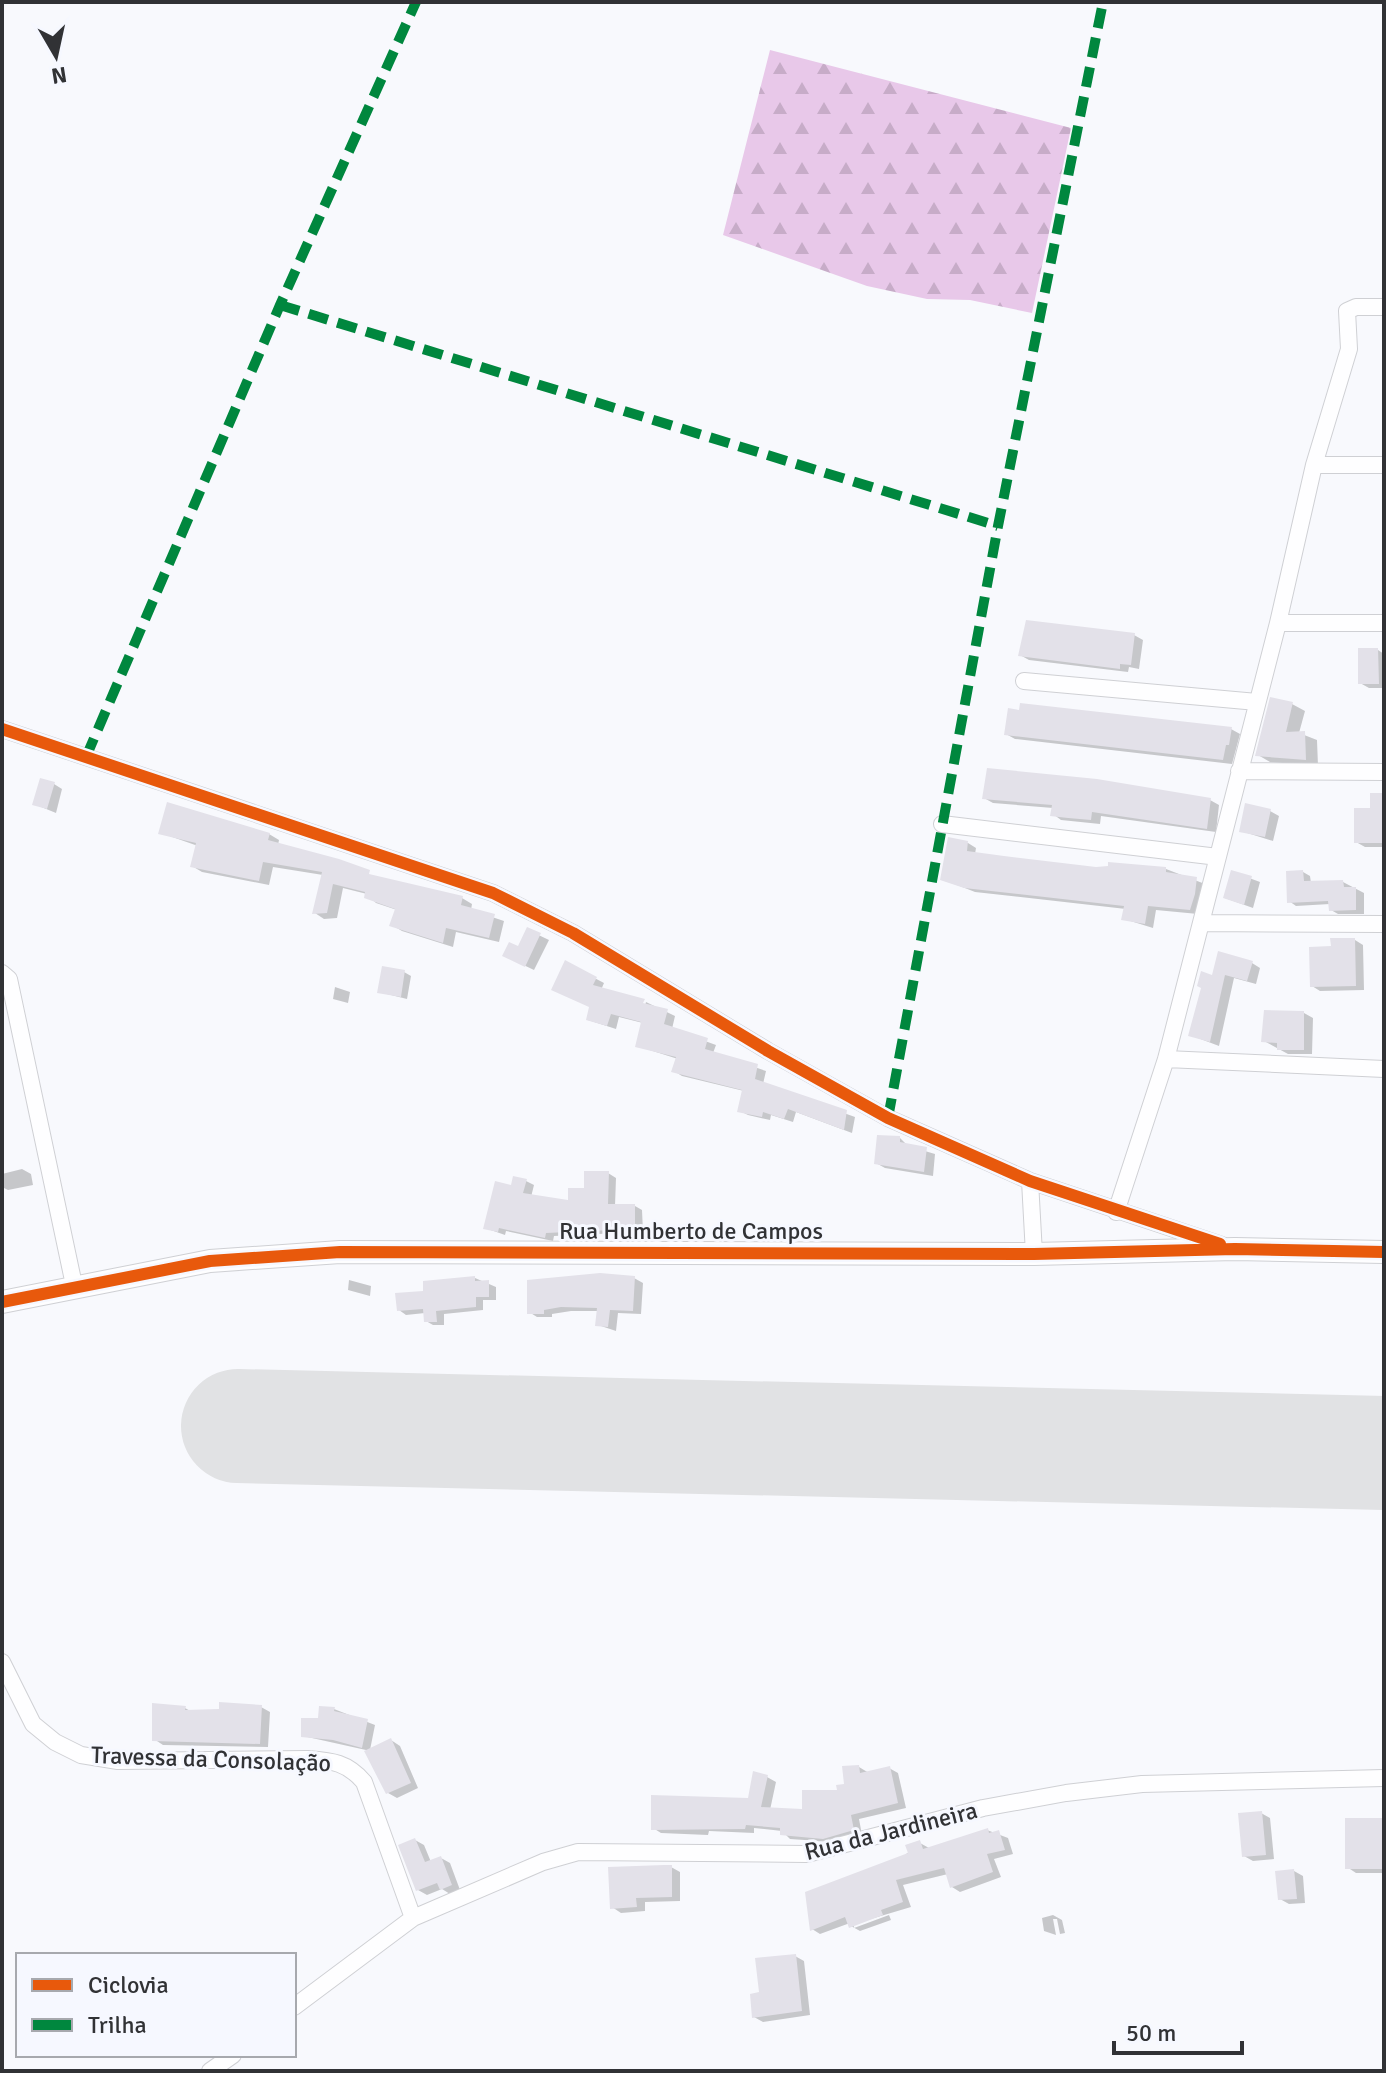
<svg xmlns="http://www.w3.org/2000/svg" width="1386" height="2073" font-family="Signika,sans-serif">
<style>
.forest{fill:url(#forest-firs)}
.shadow{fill:#0003}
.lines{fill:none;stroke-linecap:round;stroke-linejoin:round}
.runway{stroke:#e1e2e4;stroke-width:114}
.building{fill:#e3e1e9}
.minor-casing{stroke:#cfd0d4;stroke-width:18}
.tertiary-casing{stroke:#cfd0d4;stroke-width:24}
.minor{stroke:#fefeff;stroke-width:16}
.tertiary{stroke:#fefeff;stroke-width:22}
.quiet{stroke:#00873e;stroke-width:10;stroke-dasharray:20 10;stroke-linecap:butt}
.cycleway-casing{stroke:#f6f8ff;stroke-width:17}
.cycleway{stroke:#e8590c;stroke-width:12}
.labels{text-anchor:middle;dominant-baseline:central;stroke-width:6;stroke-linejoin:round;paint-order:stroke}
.street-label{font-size:24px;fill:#313235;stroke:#f6f8ff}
</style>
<defs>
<pattern id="forest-firs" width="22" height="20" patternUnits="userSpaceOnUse" patternTransform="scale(2)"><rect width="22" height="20" fill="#e8c8e9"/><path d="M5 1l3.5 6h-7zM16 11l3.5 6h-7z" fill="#c7acc8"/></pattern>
</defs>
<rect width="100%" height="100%" fill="#f8f9fd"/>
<path class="forest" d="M770,50L1071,128L1032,313L970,300L927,299L867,286L723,235Z"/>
<path class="shadow" d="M1134,635L1143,640L1139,669L1129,667L1128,672L1029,660L1020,655Z
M1378,650L1384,654V688H1369L1360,683Z
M1292,704L1305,711L1299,733L1317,740L1318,766L1270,762L1258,755Z
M1231,729L1240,734L1232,764L1015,739L1006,734Z
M54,784L62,789L56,813L34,804Z
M984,798L1210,800L1219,805L1216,832L1101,816L1100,824L1061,820L1053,814V808L993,803Z
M1384,801V847H1365L1356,842L1372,810Z
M1270,811L1279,816L1273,841L1241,831Z
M161,833L269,834L279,840L278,845L381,879L462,898L472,904L471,910L504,921L499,942L456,932L453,947L402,931L392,925L397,910L376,903L367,894L343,888L337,918L324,919L315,913L323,875L273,867L269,885L202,872L192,866L198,846Z
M950,840L968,843L976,848L975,854L1096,869H1166L1205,884L1198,914L1156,910L1153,928L1124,919L1126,909L975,892L942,879Z
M1233,872L1260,882L1253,908L1225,898Z
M1303,872L1310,876L1311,883L1343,882L1364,893V914H1338L1331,910L1330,904L1296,906L1289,901Z
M528,930L549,940L534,970L513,960Z
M1355,940L1363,945L1364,990L1320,991L1312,986L1333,948Z
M566,963L604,983L601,990L643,1013L646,1002L675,1016L672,1029L716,1045L713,1053L766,1071L763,1084L855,1117L852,1133L796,1112L793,1122L771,1115L770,1120L748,1115L740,1111L744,1091L682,1076L674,1071L678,1059L637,1046L643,1023L619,1017L616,1029L588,1020L591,1007Z
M1252,963L1260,968L1256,984L1234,978L1219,1046L1190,1035L1213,977Z
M404,972L411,976L407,999L379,992Z
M335,987L350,992L348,1003L333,999Z
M1304,1013L1313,1018L1312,1054H1288L1264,1041Z
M900,1138L908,1146L935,1154L933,1176L885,1168L876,1163Z
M22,1169L31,1174L33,1185L8,1190L2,1187V1174Z
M608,1173L616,1178L615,1206H635L642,1210L643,1232L554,1236L553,1241L506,1231L505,1235L485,1228L512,1188L526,1181L534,1185L531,1197L570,1203Z
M475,1278L496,1287V1300H483V1310L444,1314V1325H433L426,1321L425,1313L406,1315L399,1310L425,1292Z
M634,1278L643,1283L641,1314L618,1313L616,1331L598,1325L599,1311H571L552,1314V1317H537L529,1312Z
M349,1280L371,1286L370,1296L348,1290Z
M261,1707L270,1712L268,1747L163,1745L154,1739L185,1708L192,1712Z
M334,1709L375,1725L370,1750L391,1740L400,1746L418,1788L397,1798L388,1793L366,1750L303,1736Z
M859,1767L869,1773L889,1768L898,1773L906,1808L859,1819L862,1835L833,1842L790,1839L782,1831L754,1828V1833L709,1831L708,1835L661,1833L653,1828L750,1800L767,1777L776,1782L770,1810L804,1811L839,1792Z
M1261,1813L1270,1818L1274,1859L1253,1861L1244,1856Z
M1382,1820L1384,1873H1356L1347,1867Z
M987,1830L1008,1838L1013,1854L994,1859L1001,1877L960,1892L952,1887L948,1874L903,1885L911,1907L854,1924V1928L889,1915L891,1920L860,1931L851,1926L850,1923L820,1934L812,1929L920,1843L929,1848Z
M415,1840L424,1845L431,1862L441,1858L450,1863L460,1890L450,1894L442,1889L427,1895L418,1890Z
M671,1867L680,1872V1901L645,1902V1911L621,1913L612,1907Z
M1294,1871L1303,1876L1305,1903L1289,1904L1280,1899Z
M1053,1915L1062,1920L1065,1933L1060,1934L1057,1919H1053L1056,1935L1044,1931L1042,1918Z
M795,1956L804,1961L810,2015L763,2022L754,2017L761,1994Z"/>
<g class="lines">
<path class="runway" d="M238,1426L1384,1453"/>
</g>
<path class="building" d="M1026,620L1135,633L1131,665L1120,664V669L1018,656Z
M1358,648H1378L1379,684H1358Z
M1270,697L1293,702L1286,732L1305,731L1306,760L1255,756Z
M1020,703L1232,727L1229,745H1226L1223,760L1004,735L1008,708L1019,710Z
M987,768L1097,779L1211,798L1207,829L1092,812L1091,820L1068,818L1050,816L1052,805L982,799Z
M40,778L55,782L47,809L32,805Z
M1370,793H1384V843H1354V808H1370Z
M167,802L270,833L268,840L339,859L370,870L369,874L463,896L461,905L495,914L489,938L446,928L443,943L389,926L395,909L364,898L365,892L333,884L327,913L312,914L322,872L263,862L259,881L190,867L196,843L158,834Z
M1245,803L1271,809L1265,837L1239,832Z
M948,837L968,841L967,851L1004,856L1096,867L1108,866V862L1166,867V872L1197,877L1195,894L1190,910L1148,906L1145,924L1121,920L1124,906L964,888L940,880Z
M1231,870L1252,876L1244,905L1223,898Z
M1303,870L1304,881L1343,880L1344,887H1356V910L1329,911L1328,901L1287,903L1286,871Z
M527,927L541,933L525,967L502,956L509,942L518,946Z
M1330,938H1355L1356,986L1310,987L1309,947L1331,946Z
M1218,951L1253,961L1247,981L1225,975L1210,1042L1188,1036L1201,988L1197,986L1201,971L1212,975Z
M565,960L597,977L593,985L645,999L643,1003L668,1009L664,1024L708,1038L705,1049L758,1064L755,1079L847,1110L844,1130L788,1109L784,1119L763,1112L762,1117L737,1112L742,1090L671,1072L676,1057L635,1047L641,1022L611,1014L607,1026L586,1020L589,1007L551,990Z
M382,966L405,970L401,997L377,993Z
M1264,1010L1304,1011V1050H1277V1043L1261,1042Z
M877,1135L900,1136V1142L927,1147L924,1172L874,1164Z
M584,1171H609L608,1204H635V1229L546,1233L545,1238L499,1228L498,1232L483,1229L495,1181L511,1185L513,1176L527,1179L523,1193L568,1200V1188H584Z
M600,1273L635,1276L633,1311L610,1310L608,1327L595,1326L597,1308L561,1307L544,1310V1314H527V1280Z
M475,1276V1281L489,1280V1297H476V1307L436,1311L437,1322H424L423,1309L397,1311L395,1293L423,1291V1281Z
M219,1702L262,1705L260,1744L152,1741V1703L186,1706L185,1710L219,1709Z
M319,1706L335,1707L334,1711L368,1719L362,1748L333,1740L301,1737V1718H318Z
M391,1738L411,1783L386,1794L364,1751Z
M859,1765L860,1773L890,1766L898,1803L851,1815L854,1830L823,1839L780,1835V1828L746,1825L745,1829L651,1830V1795L748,1798L753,1771L768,1775L761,1807L802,1809V1790H837L836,1785L844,1784L842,1766Z
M1262,1811L1266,1855L1242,1857L1238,1813Z
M1345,1818H1382V1869H1345Z
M988,1828L989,1833L999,1830L1005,1850L987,1854L993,1872L950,1888L944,1868L896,1880L903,1902L881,1910L883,1915L849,1928L845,1917L810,1931L805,1892L908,1853L905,1845L920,1840L923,1849Z
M415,1838L425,1862L441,1856L452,1885L440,1890L437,1883L416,1891L398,1845Z
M664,1865H672V1897L636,1898L637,1907L610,1909L608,1867Z
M1294,1869L1297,1899L1278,1900L1275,1871Z
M796,1954L802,2011L752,2018L750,1994L759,1992L755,1958Z"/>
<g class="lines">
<defs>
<path id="minor" d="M1314,465H1384
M1278,623H1384
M1024,681L1257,702
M2,729L493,893L573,933L768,1051L888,1118L1030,1181L1222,1245
M1239,771L1384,772
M942,824L1218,857
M1201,923L1384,924
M2,973L9,979L74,1285
M1166,1059L1384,1069
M1030,1181L1034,1254
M1116,1212L1166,1059L1278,623L1314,465L1349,349L1347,311L1356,307H1384
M2,1662L33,1724L55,1742L81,1755L118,1761L307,1759C332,1761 347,1762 364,1782L413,1918
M294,2007L413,1918L543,1862L578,1852L807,1854L983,1808L1066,1793L1142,1784L1384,1778
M210,2071L233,2055"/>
<path id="tertiary" d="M2,1302L210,1261L340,1252L1034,1254L1235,1249L1384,1252"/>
</defs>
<use href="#minor" class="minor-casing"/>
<use href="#tertiary" class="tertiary-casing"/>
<use href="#minor" class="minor"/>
<use href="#tertiary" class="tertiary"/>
<path class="quiet" d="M280,305L998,526
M86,757L280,305L416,2
M888,1118L998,526L1103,2"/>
<defs>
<path id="cycleway" d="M2,729L493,893L573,933L768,1051L888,1118L1030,1181L1220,1244
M2,1302L210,1261L340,1252L1034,1254L1235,1249L1384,1252"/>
</defs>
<use href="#cycleway" class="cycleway-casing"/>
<use href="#cycleway" class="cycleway"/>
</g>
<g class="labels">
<g class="street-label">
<text x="691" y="1231">Rua Humberto de Campos</text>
<text transform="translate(211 1759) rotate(2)">Travessa da Consolação</text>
<text transform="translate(891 1831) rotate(-14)">Rua da Jardineira</text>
</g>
</g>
<rect width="1386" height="2073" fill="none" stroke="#313235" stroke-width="8"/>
<rect x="16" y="1953" width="280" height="104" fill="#f6f8ff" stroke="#a7a9ae" stroke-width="2"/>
<rect x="32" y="1979" width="40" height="12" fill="#e8590c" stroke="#a7a9ae" stroke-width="2"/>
<text x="88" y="1993" font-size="24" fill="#313235">Ciclovia</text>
<rect x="32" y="2019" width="40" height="12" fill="#00873e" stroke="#a7a9ae" stroke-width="2"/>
<text x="88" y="2033" font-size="24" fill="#313235">Trilha</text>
<g transform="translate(56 56) rotate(171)" stroke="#f6f8ff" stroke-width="6" paint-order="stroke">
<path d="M0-6L14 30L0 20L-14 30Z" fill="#313235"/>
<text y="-12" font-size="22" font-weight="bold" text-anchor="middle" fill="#313235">N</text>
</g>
<path d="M1114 2041v12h128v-12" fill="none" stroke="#313235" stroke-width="4"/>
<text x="1126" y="2041" font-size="24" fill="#313235" stroke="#f6f8ff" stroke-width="6" paint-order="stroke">50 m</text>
</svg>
